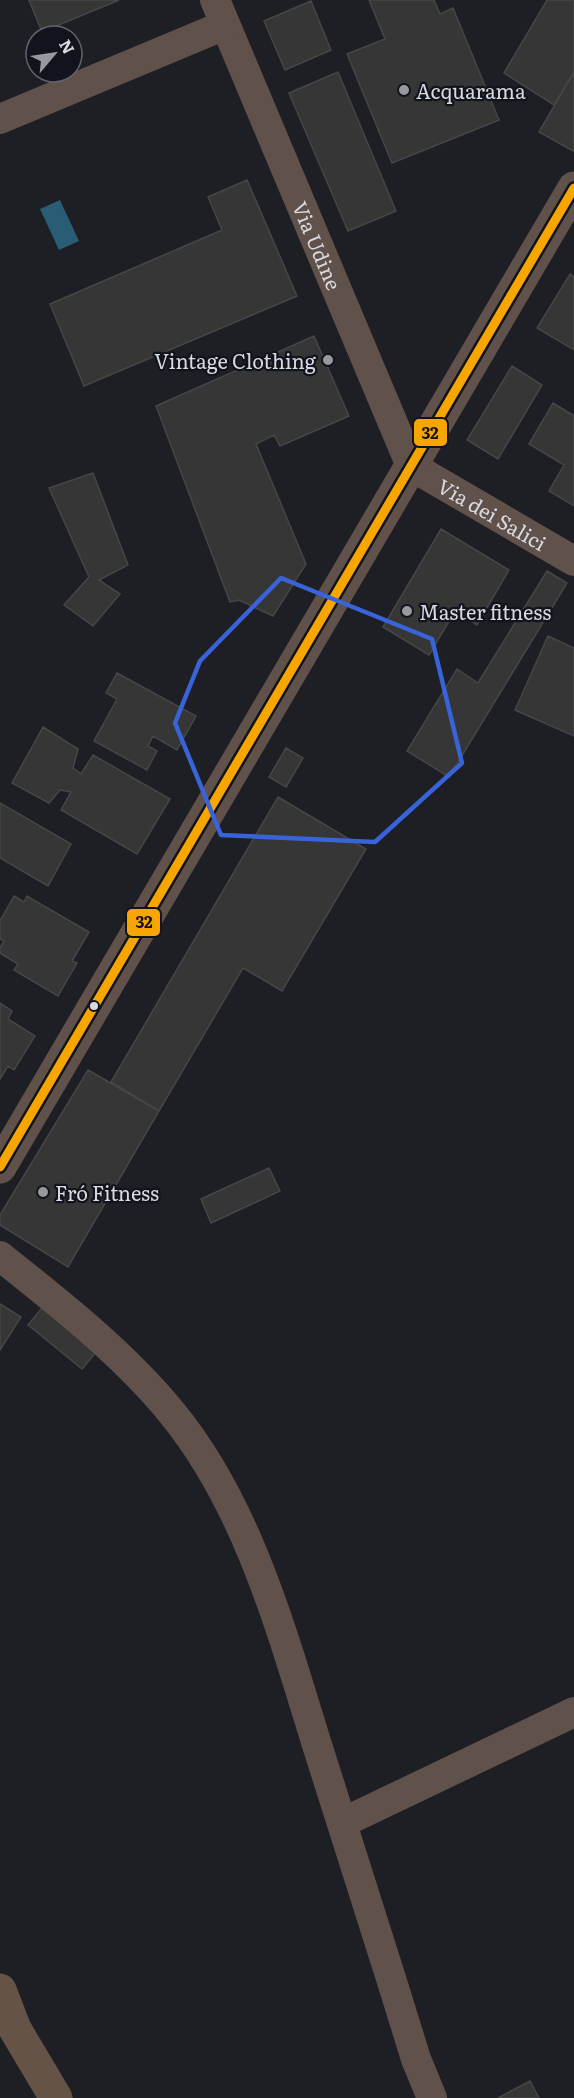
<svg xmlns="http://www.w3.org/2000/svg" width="574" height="2098" font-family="Literata,serif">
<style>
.water{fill:#285d75}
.building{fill:#363636;stroke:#474646;stroke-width:1.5}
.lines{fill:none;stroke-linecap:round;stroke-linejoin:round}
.minor{stroke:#60524a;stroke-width:30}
.tertiary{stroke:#60524a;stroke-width:33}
.primary{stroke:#645346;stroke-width:33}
.bus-1-casing{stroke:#12141d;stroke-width:14}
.bus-1{stroke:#f7a600;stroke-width:9}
.marked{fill:none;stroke:#3963d9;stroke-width:4.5;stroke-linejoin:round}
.poi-dot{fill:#97999f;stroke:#12141d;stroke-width:2}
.bus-dot{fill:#d8dae1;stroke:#12141d;stroke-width:2}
.labels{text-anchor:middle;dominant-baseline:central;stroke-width:4.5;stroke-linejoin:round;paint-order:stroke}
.poi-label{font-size:20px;fill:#d8dae1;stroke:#12141d;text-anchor:start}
.street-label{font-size:20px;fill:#d8dae1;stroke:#12141d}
.line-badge{stroke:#12141d;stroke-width:2}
.pale-badge-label{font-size:16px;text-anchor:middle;font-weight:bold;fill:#111}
</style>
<rect width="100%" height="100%" fill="#1e1f24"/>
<path class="water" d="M60,200L79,241L59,250L40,209Z"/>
<path class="building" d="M29,0H119L42,32Z
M369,0H434L440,14L453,8L499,120L392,163L347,54L385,39Z
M547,0H574V72L554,105L504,73Z
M311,1L331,50L285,70L264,21Z
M338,72L396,211L348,231L289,93Z
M574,72V149L573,151L539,132Z
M247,180L297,296L84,386L50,304L222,230L208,197Z
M570,274L574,277V350L537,328Z
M314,336L349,416L280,446L274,435L256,444L306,564L273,616L239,600L230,602L156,406Z
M512,366L542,385L498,459L467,440Z
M553,403L574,416V506L549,491L564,465L529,444Z
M93,473L128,565L99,580L120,594L93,626L64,605L89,577L49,488Z
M441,529L509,570L477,625L455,611L429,655L383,627Z
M547,571L567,583L449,777L407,751L457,669L478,683Z
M548,636L574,648V736L515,710Z
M117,673L196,716L177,750L153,736L148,746L157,751L147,770L94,741L117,699L106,693Z
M43,727L78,749L73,768L81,774L93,755L170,799L137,854L61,810L71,792L60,790L49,803L12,783Z
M286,748L303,758L286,787L269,777Z
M278,797L366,849L282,991L243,968L159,1111L111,1082Z
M0,803L71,844L48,886L0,858Z
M14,896L24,902L27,896L89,932L72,961L77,963L58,996L14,970L18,964L0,953V948L4,941L0,939V921Z
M0,1003L12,1011L8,1019L35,1036L14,1070L8,1066L0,1079Z
M88,1070L159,1111L68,1267L0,1225V1215Z
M269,1168L280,1191L211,1223L201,1199Z
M0,1304L21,1317L0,1350Z
M42,1308L96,1352L82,1369L28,1325Z
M530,2081L539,2098H498Z"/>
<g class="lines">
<g class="minor">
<path id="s1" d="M215,0L411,466L574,561"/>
<path d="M0,119L225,25"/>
<path d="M0,1256C58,1302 125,1355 172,1413C249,1507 282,1633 318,1748C351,1851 384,1955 416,2059L432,2098"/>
<path d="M342,1823L574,1712"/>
</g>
<path class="tertiary" d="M0,1167L574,188"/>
<path class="primary" d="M0,1990L15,2029L56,2098"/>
<defs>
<path id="bus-1" d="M0,1167L574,188"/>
</defs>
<use href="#bus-1" class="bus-1-casing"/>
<use href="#bus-1" class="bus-1"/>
</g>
<path class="marked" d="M281,578L432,639L462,763L375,842L221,835L175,723L200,661Z"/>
<g class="poi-dot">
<circle cx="404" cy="90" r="6"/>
<circle cx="328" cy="360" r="6"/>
<circle cx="407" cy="611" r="6"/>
<circle cx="43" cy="1192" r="6"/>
</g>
<circle class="bus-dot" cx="94" cy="1006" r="5"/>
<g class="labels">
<g class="poi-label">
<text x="416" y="90">Acquarama</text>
<text x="316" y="360" text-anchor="end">Vintage Clothing</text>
<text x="419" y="611">Master fitness</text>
<text x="55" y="1192">Fró Fitness</text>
</g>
<g class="street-label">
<text stroke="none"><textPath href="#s1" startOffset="266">Via Udine</textPath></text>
<text stroke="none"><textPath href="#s1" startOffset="600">Via dei Salici</textPath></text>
</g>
</g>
<g class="line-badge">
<rect x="413" y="418" width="35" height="29" rx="6" fill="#f7a600"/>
<rect x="126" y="908" width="35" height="29" rx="6" fill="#f7a600"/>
</g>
<g class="pale-badge-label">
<text x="430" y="439">32</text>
<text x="144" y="928">32</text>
</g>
<g transform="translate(54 54) rotate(61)"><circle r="28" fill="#12141d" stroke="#61636b" stroke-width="1.5"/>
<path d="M0-4.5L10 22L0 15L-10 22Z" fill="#97999f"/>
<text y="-9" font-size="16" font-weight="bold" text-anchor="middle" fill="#d8dae1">N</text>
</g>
</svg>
